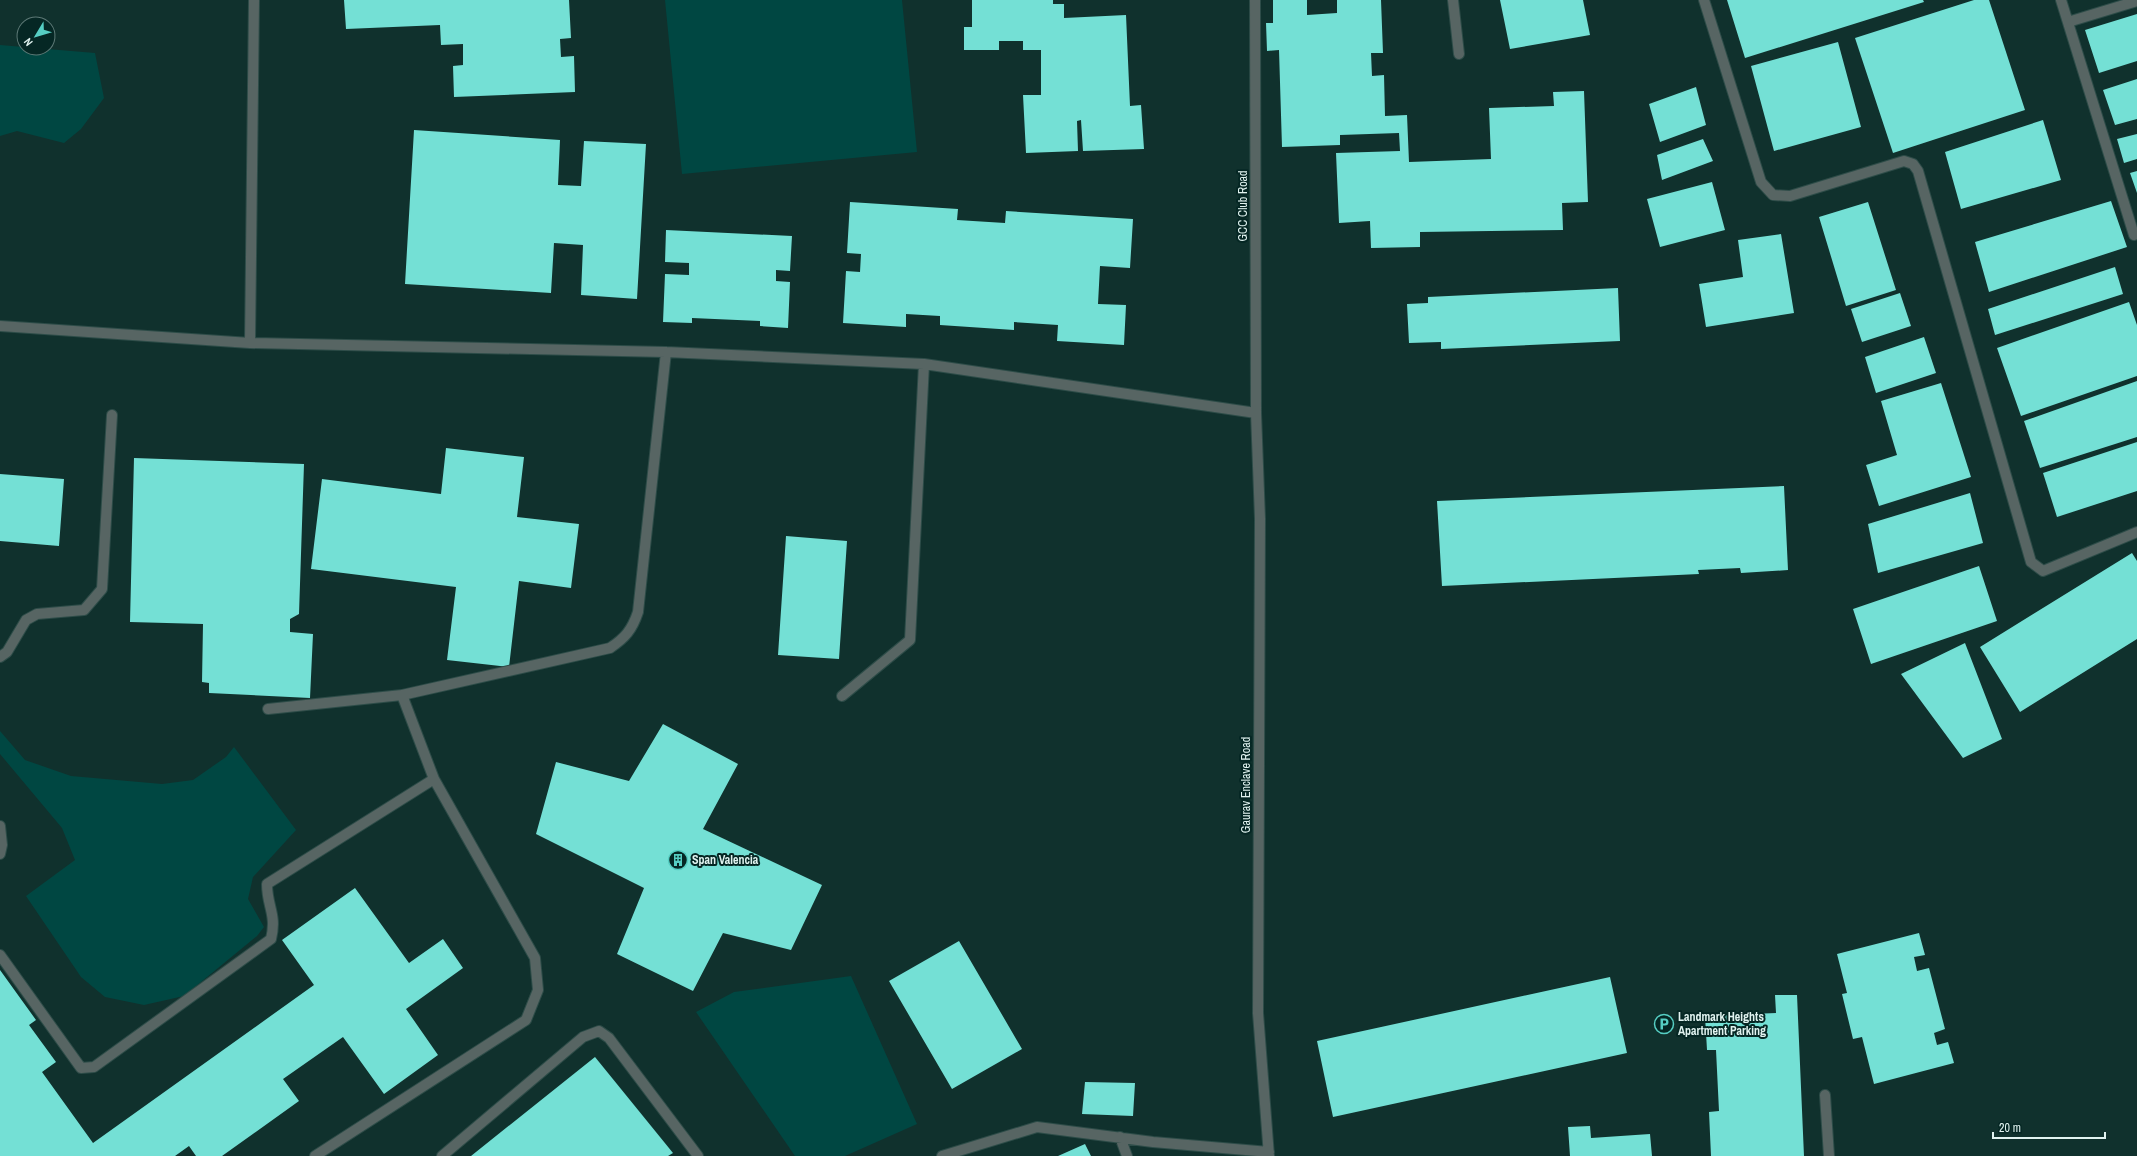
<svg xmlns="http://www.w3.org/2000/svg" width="2137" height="1156" font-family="'Archivo Narrow',sans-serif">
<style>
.green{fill:#004742}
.building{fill:#74e0d5}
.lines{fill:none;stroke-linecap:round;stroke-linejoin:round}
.minor-casing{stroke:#2d4c48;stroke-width:12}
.minor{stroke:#576563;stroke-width:10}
.labels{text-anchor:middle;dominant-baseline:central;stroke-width:4;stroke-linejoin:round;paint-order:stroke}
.street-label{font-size:12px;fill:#e1f3f0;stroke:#052724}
.poi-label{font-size:12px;font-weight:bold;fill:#e1f3f0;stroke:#052724;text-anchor:start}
</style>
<rect width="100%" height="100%" fill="#10312d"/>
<path class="green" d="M665,0H902L917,152L682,174Z
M0,45L95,53L104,98L81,129L64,143L17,131L0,136Z
M0,731L25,760L71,776L162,784L193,780L226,757L234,747L296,830L253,877L248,899L264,927L257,936L184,996L144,1005L105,997L81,977L26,896L75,860L62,828L0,754Z
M851,976L917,1124L845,1156H795L696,1012L734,992Z"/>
<path class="building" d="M344,0H569L571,38L560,39L561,57L574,56L575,92L454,97L453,66L463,65V44L441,45L440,25L346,29Z
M972,0H1053V4H1064V18L1126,15L1130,106L1141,105L1144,149L1083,151L1081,120L1077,121L1078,151L1026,153L1023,95H1041V50H1023V41H999V50H964V27H972Z
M1273,0H1307V15L1337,13V0H1381L1383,53H1371L1372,76L1384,75L1385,116L1407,115L1409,162L1491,159L1489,108L1554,106L1553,92L1584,91L1588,202L1562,203L1563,230L1420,232V247L1371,248L1370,221L1339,223L1336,153L1400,151L1399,133L1340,135V145L1282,147L1279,50L1267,51L1266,23H1273Z
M1500,0H1583L1590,35L1510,49Z
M1727,0H1923L1924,2L1745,58Z
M1974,0H1989L2025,110L1893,153L1855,38Z
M2137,14V61L2099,73L2085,30Z
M1838,42L1861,127L1774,151L1751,66Z
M2137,79V119L2115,125L2103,90Z
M1696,87L1706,125L1660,142L1649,104Z
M2043,120L2061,180L1961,209L1945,152Z
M414,130L560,140L558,185L581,186L584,141L646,144L637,299L581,295L583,245L554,243L551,293L405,284Z
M2137,134V159L2124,163L2117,139Z
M1703,139L1713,161L1662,180L1657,155Z
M2137,171V193L2130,173Z
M1712,182L1725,230L1660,247L1647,199Z
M2111,201L2127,247L1989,292L1975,242Z
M850,202L958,209L957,220L1005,223L1006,211L1133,219L1130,268L1100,266L1098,304L1126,305L1124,345L1057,341L1058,325L1014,322V330L940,325V316L906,314V327L843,323L846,271L860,272L861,254L847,253Z
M1868,202L1896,290L1846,306L1819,217Z
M666,230L792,236L790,271L776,270V281L790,282L788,328L760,326V321L692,318V323L663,322L665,274L689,275V263L665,262Z
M1781,234L1794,313L1706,327L1699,284L1743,277L1738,240Z
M2115,267L2123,294L1995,335L1988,309Z
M1618,288L1620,341L1441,349V342L1409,343L1407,304L1428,303V297Z
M1900,293L1911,326L1862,342L1851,309Z
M2129,302L2137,325V376L2021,416L1997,348Z
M1924,337L1936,373L1876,393L1865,357Z
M2137,381V437L2040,468L2024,421Z
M1941,383L1971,477L1879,506L1866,465L1897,455L1881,401Z
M2137,442V491L2057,517L2043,473Z
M446,448L524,457L517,517L579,524L571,588L519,581L509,667L447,660L456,587L311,569L322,479L441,494Z
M134,458L304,464L299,614L290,619V632L313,634L310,698L209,693V683L202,682L203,624L130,622Z
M0,474L64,479L59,546L0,541Z
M1784,486L1788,570L1741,573L1740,568L1698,570L1699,574L1442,586L1437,501Z
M1970,493L1983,543L1878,573L1868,524Z
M786,536L847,541L839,659L778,655Z
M2132,553L2137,561V639L2020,712L1980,647Z
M1979,566L1997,621L1871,664L1853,609Z
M1965,643L2002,739L1963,758L1901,674Z
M663,724L738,764L703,829L822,885L791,950L723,933L693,991L617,954L644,888L536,834L556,762L629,781Z
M355,888L409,963L443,939L463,968L406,1009L438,1055L384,1094L343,1037L283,1079L299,1101L222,1156H196L189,1146L175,1156H0V970L36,1020L29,1025L56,1062L42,1072L93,1143L314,985L282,940Z
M1919,933L1925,955L1914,957L1917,971L1929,968L1945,1029L1934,1033L1937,1045L1948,1042L1954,1063L1874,1084L1862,1037L1853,1039L1842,994L1847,993L1837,954Z
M959,941L1022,1049L952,1089L889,981Z
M1610,977L1627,1053L1333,1117L1317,1041Z
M1775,995H1797L1804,1156H1711L1709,1112L1719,1111L1716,1050H1707L1705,1016L1776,1013Z
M595,1057L673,1153L668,1156H471Z
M1085,1082L1135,1083L1133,1116L1082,1114Z
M1590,1126L1591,1138L1650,1134L1652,1156H1570L1568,1127Z
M1085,1144L1091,1156H1058Z"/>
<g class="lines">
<defs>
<path id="minor" d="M1255,0L1256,413L1260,519L1258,1013L1269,1156
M1453,0L1459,54
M1704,0L1761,182L1773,195L1790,196L1904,161L1913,164L1918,171L2031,562L2043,571L2137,532
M2061,0L2134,235
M2068,22L2137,1
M0,326L250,343L666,352L924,364L1256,413
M250,343L254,0
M0,657L7,652L26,620L37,614L84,610L102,589L112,415
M842,696L910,640L924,364
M268,709L402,695
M0,826L2,845L0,854
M0,955L81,1068L94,1067L271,939C277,914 267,907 267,884L434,779
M1825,1095L1829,1156
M1120,1137L1127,1156
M315,1156L526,1020L538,990L535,958L434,779L402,695L610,648C625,638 632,630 638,612L666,352
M442,1156L583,1037L599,1031L609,1038L698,1156
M942,1156L1037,1127L1153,1142L1269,1152"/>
</defs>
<use href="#minor" class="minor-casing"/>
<use href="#minor" class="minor"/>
</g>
<defs>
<symbol id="building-ring" viewBox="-11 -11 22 22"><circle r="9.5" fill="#052724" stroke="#56cec3" stroke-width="1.5"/><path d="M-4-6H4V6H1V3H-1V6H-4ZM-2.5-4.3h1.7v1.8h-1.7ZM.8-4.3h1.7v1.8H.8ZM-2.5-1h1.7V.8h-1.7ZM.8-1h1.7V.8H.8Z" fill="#56cec3"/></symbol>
<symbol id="parking-ring" viewBox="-11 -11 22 22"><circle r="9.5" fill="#052724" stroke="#56cec3" stroke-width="1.5"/><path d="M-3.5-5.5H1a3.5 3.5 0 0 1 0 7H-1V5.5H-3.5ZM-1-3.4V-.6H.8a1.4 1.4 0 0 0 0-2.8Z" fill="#56cec3"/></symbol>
</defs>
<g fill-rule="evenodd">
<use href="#building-ring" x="667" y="849" width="22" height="22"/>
<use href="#parking-ring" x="1653" y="1013" width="22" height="22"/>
</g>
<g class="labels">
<g class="street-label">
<text transform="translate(1243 206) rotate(-90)">GCC Club Road</text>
<text transform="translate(1246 785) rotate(-90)">Gaurav Enclave Road</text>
</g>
<g class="poi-label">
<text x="692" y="860">Span Valencia</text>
<text x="1678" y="1017">Landmark Heights<tspan x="1678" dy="14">Apartment Parking</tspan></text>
</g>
</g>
<g transform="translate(36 36) rotate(232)"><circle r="19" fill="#052724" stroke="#5d7976"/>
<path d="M0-3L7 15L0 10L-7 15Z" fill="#56cec3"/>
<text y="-6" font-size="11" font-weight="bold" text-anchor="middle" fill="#e1f3f0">N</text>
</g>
<path d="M1993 1132v6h112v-6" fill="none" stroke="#e1f3f0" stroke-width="2"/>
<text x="1999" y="1132" font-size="12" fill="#e1f3f0" stroke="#052724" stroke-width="3" paint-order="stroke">20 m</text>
</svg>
